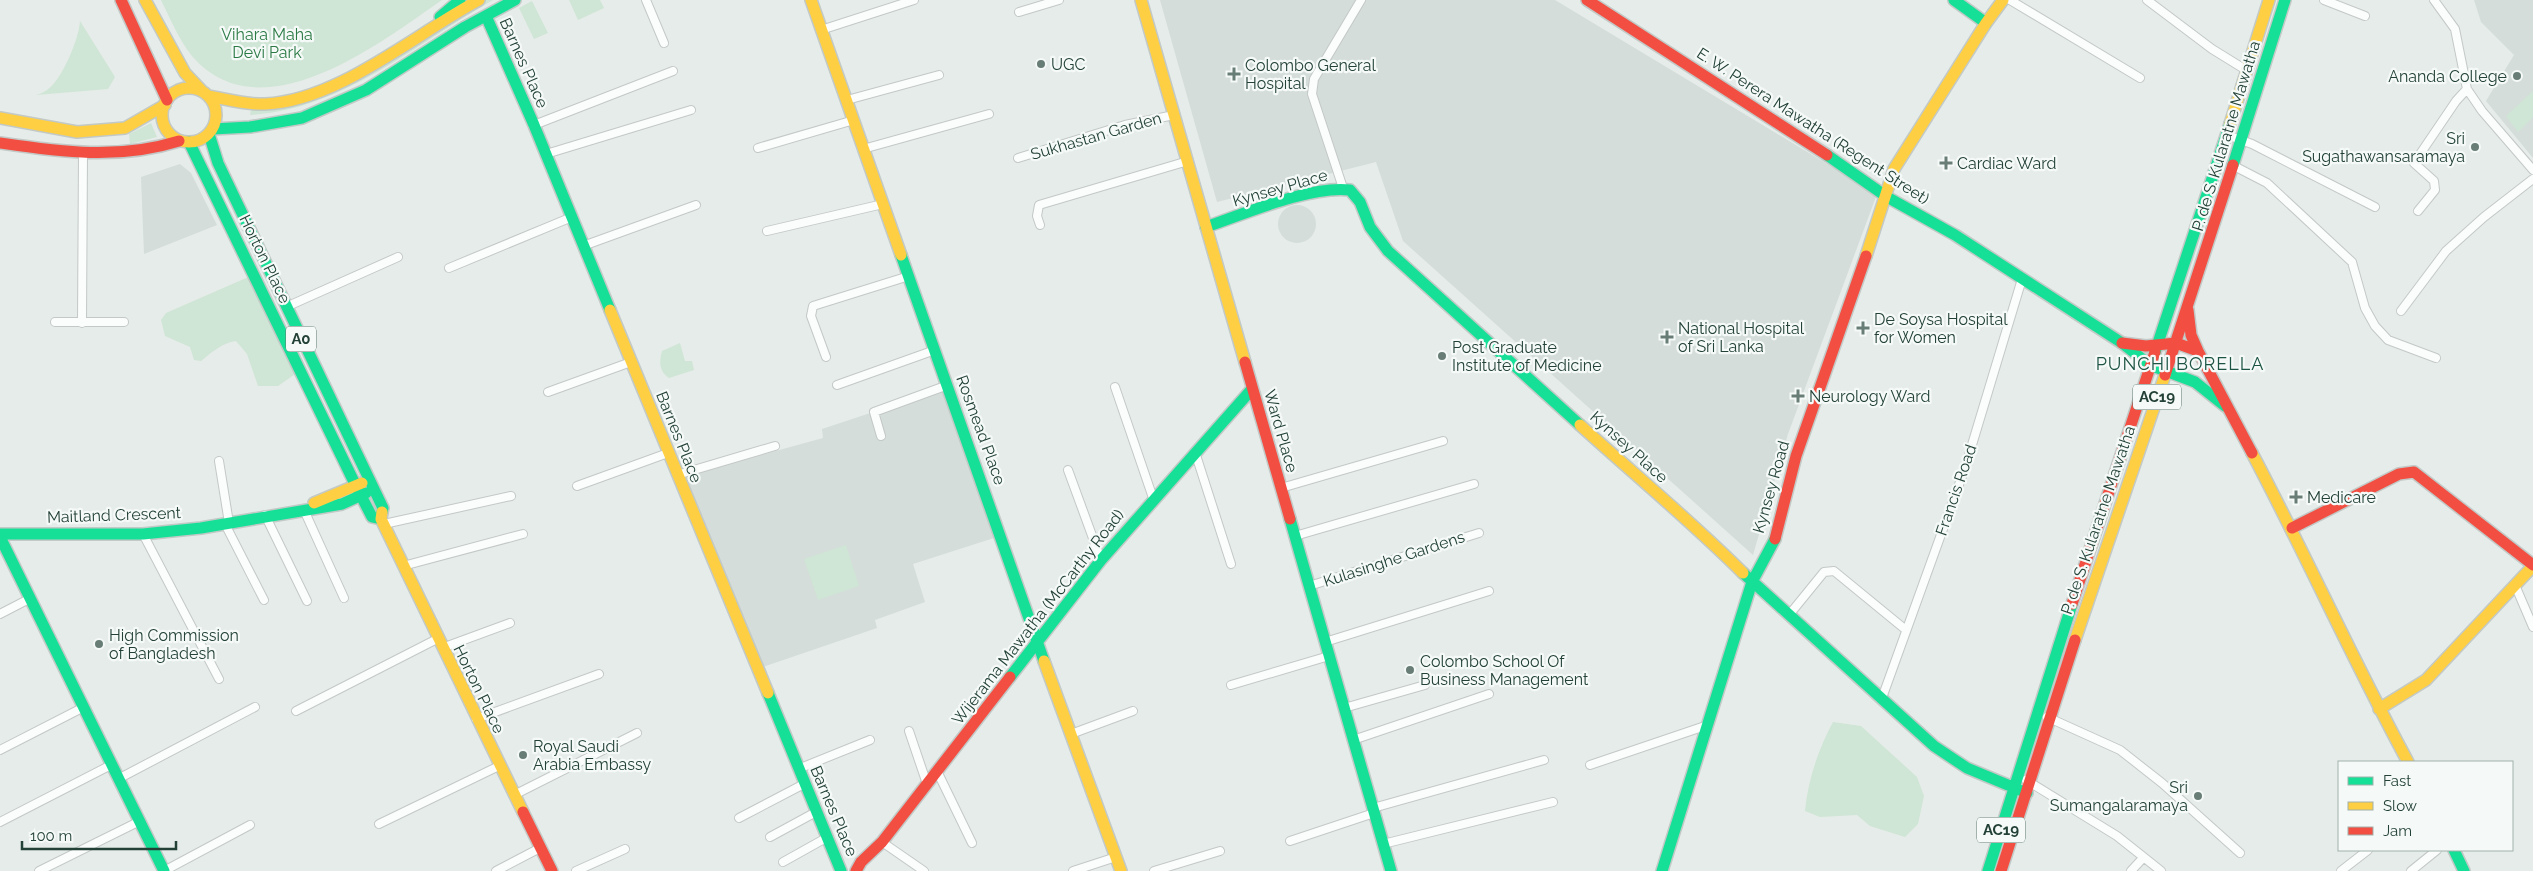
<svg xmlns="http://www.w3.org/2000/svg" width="2533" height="871" font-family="Raleway,sans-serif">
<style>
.built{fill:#d4ddd9}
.green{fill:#cfe5d5}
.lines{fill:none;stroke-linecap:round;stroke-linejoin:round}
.street-casing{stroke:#c3c9c6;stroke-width:10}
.fast-casing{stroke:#c2c9c6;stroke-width:14}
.slow-casing{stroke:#c2c9c6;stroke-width:14}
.jam-casing{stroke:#c2c9c6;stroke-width:14}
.street{stroke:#fbfcfc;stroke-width:8}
.fast{stroke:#16e098;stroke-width:11}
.slow{stroke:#ffcf43;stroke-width:11}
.jam{stroke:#f24e42;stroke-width:11}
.poi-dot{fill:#677d75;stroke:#f5faf8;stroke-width:2}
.labels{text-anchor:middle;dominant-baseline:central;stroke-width:4.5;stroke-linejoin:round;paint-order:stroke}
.shield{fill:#f5faf8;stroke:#627871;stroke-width:1}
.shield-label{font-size:15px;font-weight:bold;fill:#234137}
.park-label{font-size:16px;fill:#2b7a45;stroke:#f5faf8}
.street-label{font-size:16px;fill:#234137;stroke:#f5faf8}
.poi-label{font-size:16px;fill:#234137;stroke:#f5faf8;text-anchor:start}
.neighbourhood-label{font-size:18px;letter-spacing:1px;fill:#1d5444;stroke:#f5faf8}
</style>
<rect width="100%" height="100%" fill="#e6ece9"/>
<path class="built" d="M1160,0H1555L1877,194L1788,434L1753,555L1403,241L1376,162L1217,202Z
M2474,0H2533V158L2486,101L2514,55L2481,22Z
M180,164L191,173L217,225L144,254L141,177Z
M1278 224a19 19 0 1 1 38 0a19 19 0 1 1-38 0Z
M946,388L997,537L913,564L925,602L875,620L877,628L760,668L682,477L823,438L822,429Z"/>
<path class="green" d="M161,0H442C380,43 261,136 192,56C179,40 170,18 161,0Z
M485,0H493C414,45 344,109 250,115L251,110C340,106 411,44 485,0Z
M569,0H600L604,8L578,20Z
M532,1L548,33L534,39L519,8Z
M80,21L115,77L108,89L36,95C40,94 44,92 47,90C62,80 79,39 80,21Z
M2533,91V117L2518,132L2506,116Z
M151,123L157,137L130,144L129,134Z
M253,275L298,372L278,386H258L247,354L236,341C222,343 212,352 201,361L194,360L190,347L165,336L161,320L166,313Z
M680,343L685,361H692L694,370L669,378C659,371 659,362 662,351Z
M846,545L859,586L818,600L804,559Z
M1833,722L1861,726L1917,777L1924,796L1918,824L1905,837L1870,826L1857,815L1820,817L1805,811C1808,780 1818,750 1833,722Z"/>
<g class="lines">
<defs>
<path id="street" d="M646,0L664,43
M2010,0L2140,78
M2147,0L2212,49L2246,70
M2324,0L2365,16
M2434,0L2455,29L2467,89L2482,111L2533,170
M1019,12L1059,0
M821,30L914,0
M847,100L939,75
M534,125L673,71
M2227,135L2252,144L2375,207
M758,148L854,120
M863,149L989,114
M546,154L691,110
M1018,158L1125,125L1174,115
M2234,166L2267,183L2352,262L2365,308L2375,326L2388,340L2436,358
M1343,188L1312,94L1314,79L1361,0
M2418,211L2435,190L2434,181L2414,163L2456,101L2467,89
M1040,225L1037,216L1039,205L1188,161
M767,231L883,204
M583,246L696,205
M449,268L572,217
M286,307L398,257
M2401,311L2446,251L2484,217L2533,179
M55,322H124
M82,323L83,154
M826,357L811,316L813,306L909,276
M837,385L935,350
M1115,387L1153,498
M548,392L631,362
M881,436L874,412L948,385
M1195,452L1231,564
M219,461L229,523
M1068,470L1101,560
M677,475L775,446
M577,486L668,453
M1281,488L1443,441
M304,510L344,598
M265,515L307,601
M225,524L264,600
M384,524L511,496
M143,534L219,679
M1295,536L1474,484
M403,566L523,534
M2515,585L2533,627
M1309,586L1479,533
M0,614L29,599
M1789,615L1824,572L1834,571L1906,630
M1325,642L1489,591
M442,648L510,623
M1231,685L1329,656
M1882,698L1965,468L2022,279
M1344,708L1425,685
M296,711L437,639
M2047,717L2120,750L2162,783L2240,853
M476,719L599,674
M909,731L927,784
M1071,734L1133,711
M1353,740L1489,694
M0,750L84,707
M1590,765L1708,725
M798,769L870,740
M937,771L972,843
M118,779L255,707
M2026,780L2117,836L2161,871
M514,795L637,733
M1373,808L1544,760
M739,818L804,784
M0,822L111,765
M379,824L499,766
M770,837L816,812
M1290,841L1374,813
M882,842L924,871
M1383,844L1553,802
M783,862L826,838
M39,871L140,821
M164,871L250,825
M496,871L540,848
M576,871L625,849
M1073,871L1116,857
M1154,871L1220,851
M2131,871L2143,858
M2341,871L2368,850
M2411,871L2437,850"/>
<path id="fast" d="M1954,0L1986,23
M486,16L534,125L610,310
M440,17L460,0
M213,129L250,127L302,118L366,90L465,27L515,0
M209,134L218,163L383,508L382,512
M189,142L356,486L372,517L381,519
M1827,155L1887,197L1955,235L2122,343L2150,365L2195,382L2225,406
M2233,165L2285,0
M1206,227C1244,214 1311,185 1350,190L1360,202L1370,227L1388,251L1580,425
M901,255L1044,661
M2155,352L2230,124
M1290,519L1391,871
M0,534H143L201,528L342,504L366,493
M0,537L164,871
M1743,573L1934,746L1967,768L2027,793
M1010,677L1101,560L1252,389
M768,693L841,871
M2454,850L2464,871
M1662,871L1752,582L1775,539
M1988,871L2072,604"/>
<path id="slow" d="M145,0L185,73L203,92
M811,0L901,255
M1141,0L1245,362
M162 115a27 27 0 1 1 54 0a27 27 0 1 1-54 0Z
M208,96C226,99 246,105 265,104C338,101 415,34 479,0
M0,118L77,132L125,128L165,105
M2230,124L2269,0
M1866,256L1894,169L1986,23L2003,0
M610,310L768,693
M1580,425C1634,474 1691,521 1743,573
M2252,453C2306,555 2353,661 2408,762
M314,503L362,483
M382,512L381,519L523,812
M2075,640L2165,375
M1044,661L1121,871
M2379,709L2426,680L2533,566"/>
<path id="jam" d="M121,0L167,100
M1587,0L1827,155
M0,143C61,152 119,160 179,141
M2188,310L2191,335L2198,351L2252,453
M2122,343L2146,346L2176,343L2198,351
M1245,362L1290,519
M2165,375L2233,165
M2292,528L2399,474L2414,472L2533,565
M1775,539L1796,456L1866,256
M2072,604L2155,352
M523,812L552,871
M856,871L861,862L882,842L1010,677
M2001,871L2075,640"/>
</defs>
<use href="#street" class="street-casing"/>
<use href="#fast" class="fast-casing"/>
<use href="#slow" class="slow-casing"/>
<use href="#jam" class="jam-casing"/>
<use href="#street" class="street"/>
<use href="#fast" class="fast"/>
<use href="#slow" class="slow"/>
<use href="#jam" class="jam"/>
</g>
<g class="poi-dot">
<circle cx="1041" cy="64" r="5"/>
<path d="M1231.5 66.5h5v5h5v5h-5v5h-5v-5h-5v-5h5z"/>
<circle cx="2517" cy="76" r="5"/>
<circle cx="2475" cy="147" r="5"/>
<path d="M1943.5 155.5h5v5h5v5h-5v5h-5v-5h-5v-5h5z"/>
<path d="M1860.5 320.5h5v5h5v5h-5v5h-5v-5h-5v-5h5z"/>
<path d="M1664.5 329.5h5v5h5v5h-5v5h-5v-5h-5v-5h5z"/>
<circle cx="1442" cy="356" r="5"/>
<path d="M1795.5 388.5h5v5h5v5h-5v5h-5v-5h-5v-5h5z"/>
<path d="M2293.5 489.5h5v5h5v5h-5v5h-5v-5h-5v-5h5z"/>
<circle cx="99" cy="644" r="5"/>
<circle cx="1410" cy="670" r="5"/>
<circle cx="523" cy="755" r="5"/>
<circle cx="2198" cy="796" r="5"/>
</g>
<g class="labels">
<g class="shield">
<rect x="286" y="326.5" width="30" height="25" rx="4"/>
<rect x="2133" y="384.5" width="48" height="25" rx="4"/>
<rect x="1977" y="817.5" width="48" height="25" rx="4"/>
</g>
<g class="shield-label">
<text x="301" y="339">A0</text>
<text x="2157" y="397">AC19</text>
<text x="2001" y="830">AC19</text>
</g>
<g class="park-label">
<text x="267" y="34">Vihara Maha<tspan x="267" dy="18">Devi Park</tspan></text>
</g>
<g class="street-label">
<text transform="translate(524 63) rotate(66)">Barnes Place</text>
<text transform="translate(1813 126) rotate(33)">E. W. Perera Mawatha (Regent Street)</text>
<text transform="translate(1096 136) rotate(-16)">Sukhastan Garden</text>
<text transform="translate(2226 136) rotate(-73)">P. de S. Kularatne Mawatha</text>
<text transform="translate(1280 188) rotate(-16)">Kynsey Place</text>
<text transform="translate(265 259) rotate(64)">Horton Place</text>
<text transform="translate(981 430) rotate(70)">Rosmead Place</text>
<text transform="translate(1281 431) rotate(74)">Ward Place</text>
<text transform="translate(679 437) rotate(68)">Barnes Place</text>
<text transform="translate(1629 447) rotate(42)">Kynsey Place</text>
<text transform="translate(1771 487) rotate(-74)">Kynsey Road</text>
<text transform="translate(1956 490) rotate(-71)">Francis Road</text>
<text transform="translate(114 515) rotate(-2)">Maitland Crescent</text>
<text transform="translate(2098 520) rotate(-71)">P. de S. Kularatne Mawatha</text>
<text transform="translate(1394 559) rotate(-18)">Kulasinghe Gardens</text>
<text transform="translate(1038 617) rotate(-52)">Wijerama Mawatha (McCarthy Road)</text>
<text transform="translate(479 689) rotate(64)">Horton Place</text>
<text transform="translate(834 811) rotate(67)">Barnes Place</text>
</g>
<g class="poi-label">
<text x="1051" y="64">UGC</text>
<text x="1245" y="65">Colombo General<tspan x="1245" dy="18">Hospital</tspan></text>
<text x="2507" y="76" text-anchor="end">Ananda College</text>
<text x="2465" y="138" text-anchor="end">Sri<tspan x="2465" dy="18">Sugathawansaramaya</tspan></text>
<text x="1957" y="163">Cardiac Ward</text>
<text x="1874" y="319">De Soysa Hospital<tspan x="1874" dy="18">for Women</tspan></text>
<text x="1678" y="328">National Hospital<tspan x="1678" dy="18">of Sri Lanka</tspan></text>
<text x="1452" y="347">Post Graduate<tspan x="1452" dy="18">Institute of Medicine</tspan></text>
<text x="1809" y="396">Neurology Ward</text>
<text x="2307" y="497">Medicare</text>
<text x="109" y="635">High Commission<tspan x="109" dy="18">of Bangladesh</tspan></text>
<text x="1420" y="661">Colombo School Of<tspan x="1420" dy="18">Business Management</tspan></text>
<text x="533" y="746">Royal Saudi<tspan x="533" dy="18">Arabia Embassy</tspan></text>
<text x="2188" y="787" text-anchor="end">Sri<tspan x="2188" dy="18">Sumangalaramaya</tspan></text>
</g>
<g class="neighbourhood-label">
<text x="2180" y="363">PUNCHI BORELLA</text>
</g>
</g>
<rect x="2338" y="761" width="175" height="90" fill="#f5faf8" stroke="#a1b0ab"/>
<rect x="2348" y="777" width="25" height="8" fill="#16e098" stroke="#a1b0ab"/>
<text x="2383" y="786" font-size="15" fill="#234137">Fast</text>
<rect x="2348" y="802" width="25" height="8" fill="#ffcf43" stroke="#a1b0ab"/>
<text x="2383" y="811" font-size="15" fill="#234137">Slow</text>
<rect x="2348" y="827" width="25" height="8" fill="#f24e42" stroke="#a1b0ab"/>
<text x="2383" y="836" font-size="15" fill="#234137">Jam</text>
<path d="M22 841v8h154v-8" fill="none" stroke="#234137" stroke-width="2.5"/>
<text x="30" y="841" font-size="15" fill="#234137" stroke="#f5faf8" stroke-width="4" paint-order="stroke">100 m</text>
</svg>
